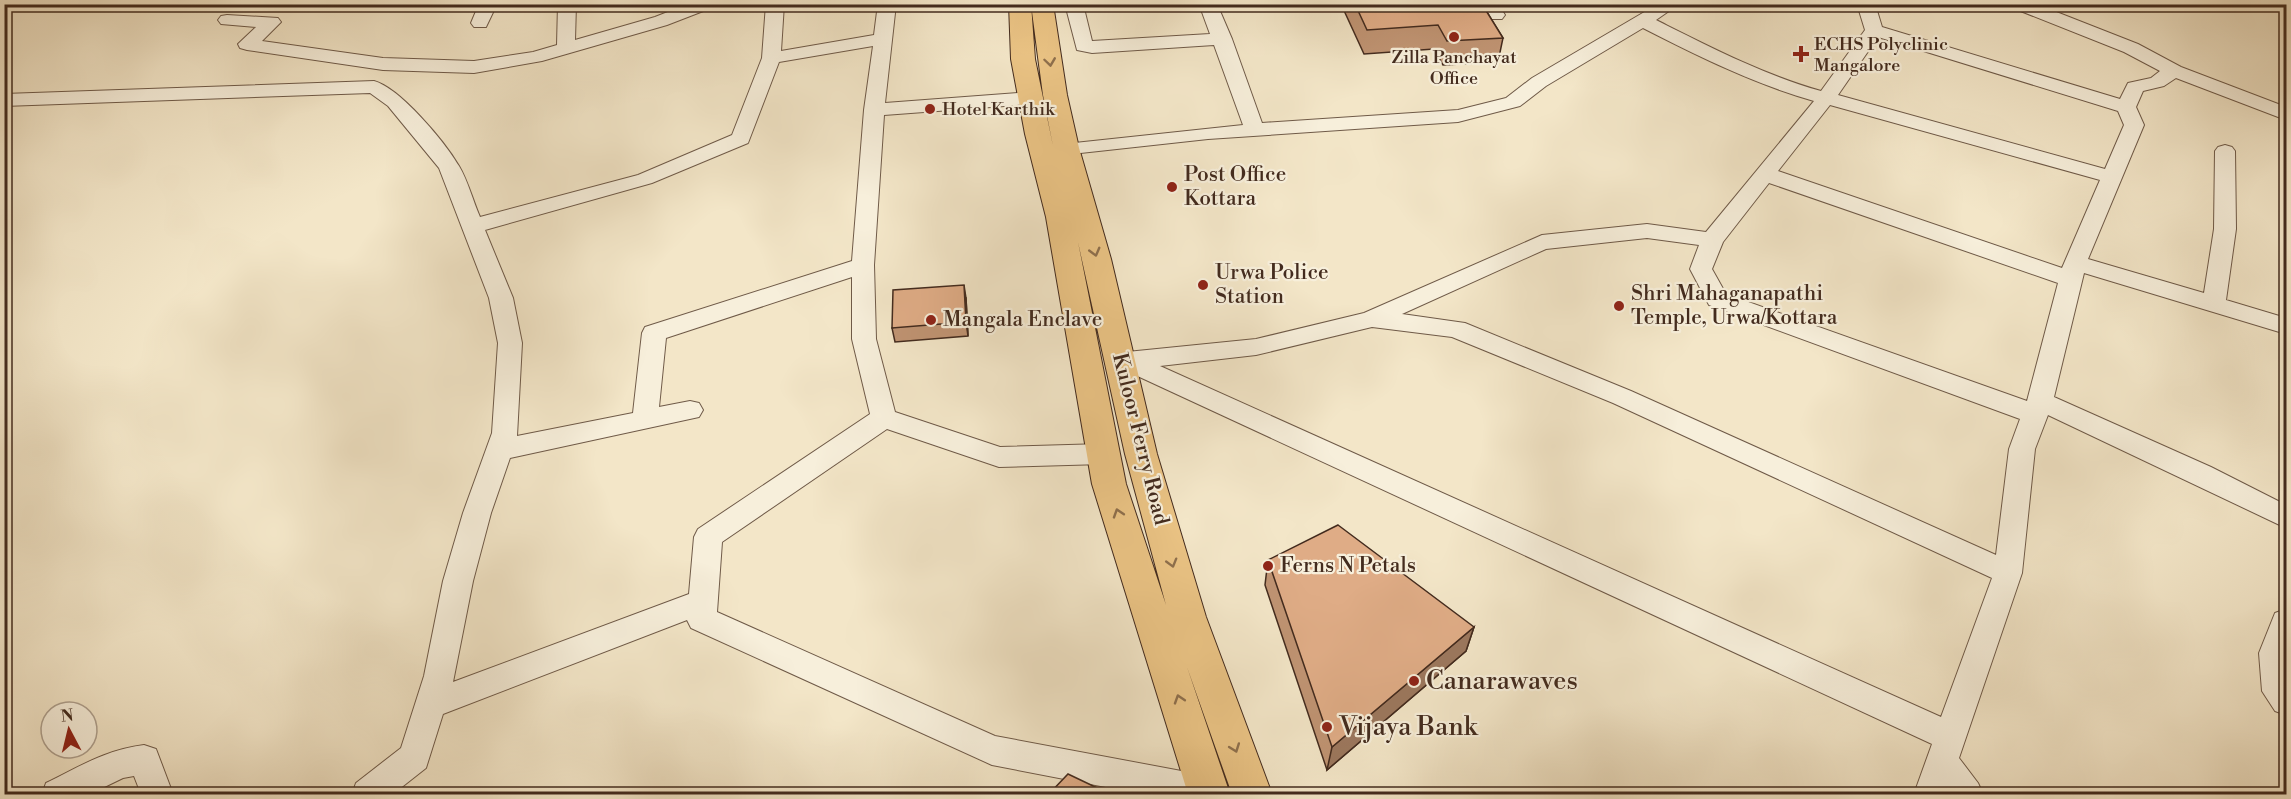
<svg xmlns="http://www.w3.org/2000/svg" width="2291" height="799" font-family="'Libre Bodoni',serif">
<style>
.lines{fill:none;stroke-linecap:round;stroke-linejoin:round}
.minor-casing{stroke:#6f5a48;stroke-width:2}
.major-casing{stroke:#432b1e;stroke-width:2}
.minor{fill:#f7efdb;fill-rule:evenodd}
.major{fill:#eac384;fill-rule:evenodd}
.wall{fill:#c09473;stroke:#432b1e;stroke-width:1.5}
.shaded-wall{fill:#9c785e;stroke:#432b1e;stroke-width:1.5}
.building{fill:#dfac86;stroke:#432b1e;stroke-width:1.5}
.oneway{stroke:#8e6f4c}
.poi-dot{fill:#8f2418;stroke:#f7efdb;stroke-width:2}
.labels{text-anchor:middle;dominant-baseline:central;stroke-width:4.5;stroke-linejoin:round;paint-order:stroke}
.far-poi-label{font-size:18px;fill:#432b1e;stroke:#f7efdb;text-anchor:start}
.poi-label{font-size:21px;fill:#432b1e;stroke:#f7efdb;text-anchor:start}
.street-label{font-size:21px;fill:#432b1e;stroke:#f7efdb}
.near-poi-label{font-size:26px;fill:#432b1e;stroke:#f7efdb;text-anchor:start}
</style>
<rect width="100%" height="100%" fill="#f3e6c8"/>
<filter id="stains"><feTurbulence type="fractalNoise" baseFrequency=".00333" numOctaves="4"/><feColorMatrix values="0 0 0 0 .2 0 0 0 0 .09 0 0 0 0 .02 0 0 0 .5 -.17"/></filter>
<radialGradient id="worn" r=".72"><stop offset=".6" stop-color="#630" stop-opacity="0"/><stop offset="1" stop-color="#630" stop-opacity=".3"/></radialGradient>
<g class="lines">
<defs>
<path id="minor" d="M479,4H497L486,27H474L471,23Z
M558,4H576L575,40L655,17L688,4H713L711,8L667,25L542,61L474,73L383,70L247,50L240,48L238,44L256,27L221,24L218,20L221,16L227,15L278,18L281,22L262,41L383,58L474,61L533,52L557,45Z
M766,4H784L781,51L874,35L878,4H896L885,103L1030,92L1037,94L1040,98L1037,102L1030,104L884,115L874,265L876,339L895,412L1000,447L1103,444L1112,447L1116,454L1112,461L1103,464L999,467L887,429L722,542L717,612L995,736L1208,776L1220,781L1224,794H1142L992,765L691,628L687,620L443,714L426,768L393,794H352L356,783L401,748L424,676L443,581L463,513L492,433L498,343L489,298L439,168L388,106L370,93L4,106V94L374,81C400,88 445,142 459,166C468,181 473,201 480,217L638,175L732,135L762,58ZM873,46L864,110L852,261L645,327L642,333L633,413L517,436L522,343L513,298L485,230L652,183L748,143L779,62ZM852,277V339L870,414L698,529L694,537L689,594L453,682L473,581L491,513L510,458L699,417L703,410L699,403L690,401L659,407L666,338Z
M1065,4H1083L1092,41L1210,34L1199,4H1217L1232,39L1262,123L1458,110L1506,98L1532,78L1658,4H1679L1656,20C1710,47 1764,75 1821,91L1865,30L1857,4H1875L1882,27L2120,99L2128,83L2151,78L2160,71L2124,52L2013,8L2011,4H2036L2138,44L2181,67L2286,107V120L2176,78L2164,86L2143,91L2136,107L2144,125L2088,259L2204,293L2214,229L2215,151L2218,147L2225,145L2232,147L2235,151L2236,229L2226,300L2286,318V334L2084,273L2054,397L2211,467L2286,505V528L2048,415L2035,449L2022,573L1959,758L1978,783L1983,794H1914L1932,744L1118,367L1115,361L1118,355L1127,352L1256,339L1364,313L1542,235L1647,224L1706,232L1814,101C1754,84 1698,56 1643,28L1546,86L1520,106L1458,122L1208,139L1044,157L1037,155L1034,151L1037,147L1243,125L1214,45L1092,53L1077,50ZM1878,37L2118,111L2124,125L2105,169L1838,95ZM1830,105L2100,180L2062,268L1778,171ZM1769,183L2058,283L2027,401L1726,294L1712,269L1723,242ZM1647,238L1699,245L1690,269L1709,305L2020,419L2009,449L1996,555L1631,391L1465,323L1402,314L1546,249ZM1372,327L1452,337L1613,403L1992,578L1941,717L1160,366L1256,355Z
M1480,4H1498L1505,15L1502,19H1490Z
M2286,609V715L2275,711L2262,691L2259,653L2275,613Z
M144,745L156,749L173,794H141L134,776L123,778L90,794H42L46,783C81,766 105,750 144,745Z"/>
<path id="major" d="M1009,4H1031L1035,59L1053,146L1043,95L1031,4H1053L1067,95L1079,148L1111,259L1157,454L1206,617L1272,794H1232L1187,667L1230,794H1188L1092,484L1046,217L1025,134L1011,59ZM1078,242L1125,454L1166,605L1126,484Z"/>
</defs>
<use href="#minor" class="minor-casing"/>
<use href="#major" class="major-casing"/>
<use href="#minor" class="minor"/>
<use href="#major" class="major"/>
</g>
<path class="wall" d="M1341,4H1482L1503,38L1498,62L1443,65L1434,49L1364,54Z
M966,298L968,336L895,342L892,328Z
M1268,560L1474,627L1466,651L1327,770L1265,585Z"/>
<path class="shaded-wall" d="M964,285L966,298L968,336L966,322Z
M1474,627L1466,651L1327,770L1332,747Z"/>
<path class="building" d="M1355,4H1482L1503,38L1447,41L1438,25L1367,30Z
M964,285L966,322L892,328L893,290Z
M1338,525L1474,627L1332,747L1268,560Z
M1068,774L1112,795H1048Z"/>
<defs><path id="oneway-chevron" d="M-2-3.5L2.5 0L-2 3.5" fill="none" stroke-width="1.6" stroke-linecap="round" stroke-linejoin="round" transform="scale(1.5)"/></defs>
<g class="oneway">
<use href="#oneway-chevron" transform="translate(1050 62) rotate(82)"/>
<use href="#oneway-chevron" transform="translate(1095 252) rotate(75)"/>
<use href="#oneway-chevron" transform="translate(1118 513) rotate(-108)"/>
<use href="#oneway-chevron" transform="translate(1172 563) rotate(74)"/>
<use href="#oneway-chevron" transform="translate(1179 699) rotate(-108)"/>
<use href="#oneway-chevron" transform="translate(1235 748) rotate(70)"/>
</g>
<g class="poi-dot">
<circle cx="1454" cy="37" r="6"/>
<path d="M1798 45h6v6h6v6h-6v6h-6v-6h-6v-6h6z"/>
<circle cx="930" cy="109" r="6"/>
<circle cx="1172" cy="187" r="6"/>
<circle cx="1203" cy="285" r="6"/>
<circle cx="1619" cy="306" r="6"/>
<circle cx="931" cy="320" r="6"/>
<circle cx="1268" cy="566" r="6"/>
<circle cx="1414" cy="681" r="6"/>
<circle cx="1327" cy="727" r="6"/>
</g>
<g class="labels">
<g class="far-poi-label">
<text x="1814" y="44">ECHS Polyclinic<tspan x="1814" dy="21">Mangalore</tspan></text>
<text x="1454" y="57" text-anchor="middle">Zilla Panchayat<tspan x="1454" dy="21">Office</tspan></text>
<text x="942" y="109">Hotel Karthik</text>
</g>
<g class="poi-label">
<text x="1184" y="175">Post Office<tspan x="1184" dy="24">Kottara</tspan></text>
<text x="1215" y="273">Urwa Police<tspan x="1215" dy="24">Station</tspan></text>
<text x="1631" y="294">Shri Mahaganapathi<tspan x="1631" dy="24">Temple, Urwa/Kottara</tspan></text>
<text x="943" y="320">Mangala Enclave</text>
<text x="1280" y="566">Ferns N Petals</text>
</g>
<g class="street-label">
<text transform="translate(1140 439) rotate(76)">Kuloor Ferry Road</text>
</g>
<g class="near-poi-label">
<text x="1426" y="681">Canarawaves</text>
<text x="1339" y="727">Vijaya Bank</text>
</g>
</g>
<rect width="2291" height="799" fill="none" stroke="#f3e6c8" stroke-width="24"/>
<rect x="6" y="6" width="2279" height="787" fill="none" stroke="#432b1e" stroke-width="3"/>
<rect x="12" y="12" width="2267" height="775" fill="none" stroke="#432b1e" stroke-width="1.5"/>
<g transform="translate(69 730) rotate(353)"><circle r="28" fill="#f7efdb" stroke="#afa18f" stroke-width="1.5"/>
<path d="M0-4.5L10 22L0 15L-10 22Z" fill="#8f2418"/>
<text y="-9" font-size="16" font-weight="bold" text-anchor="middle" fill="#432b1e">N</text>
</g>
<rect width="100%" height="100%" filter="url(#stains)"/>
<rect width="100%" height="100%" fill="url(#worn)"/>
</svg>
